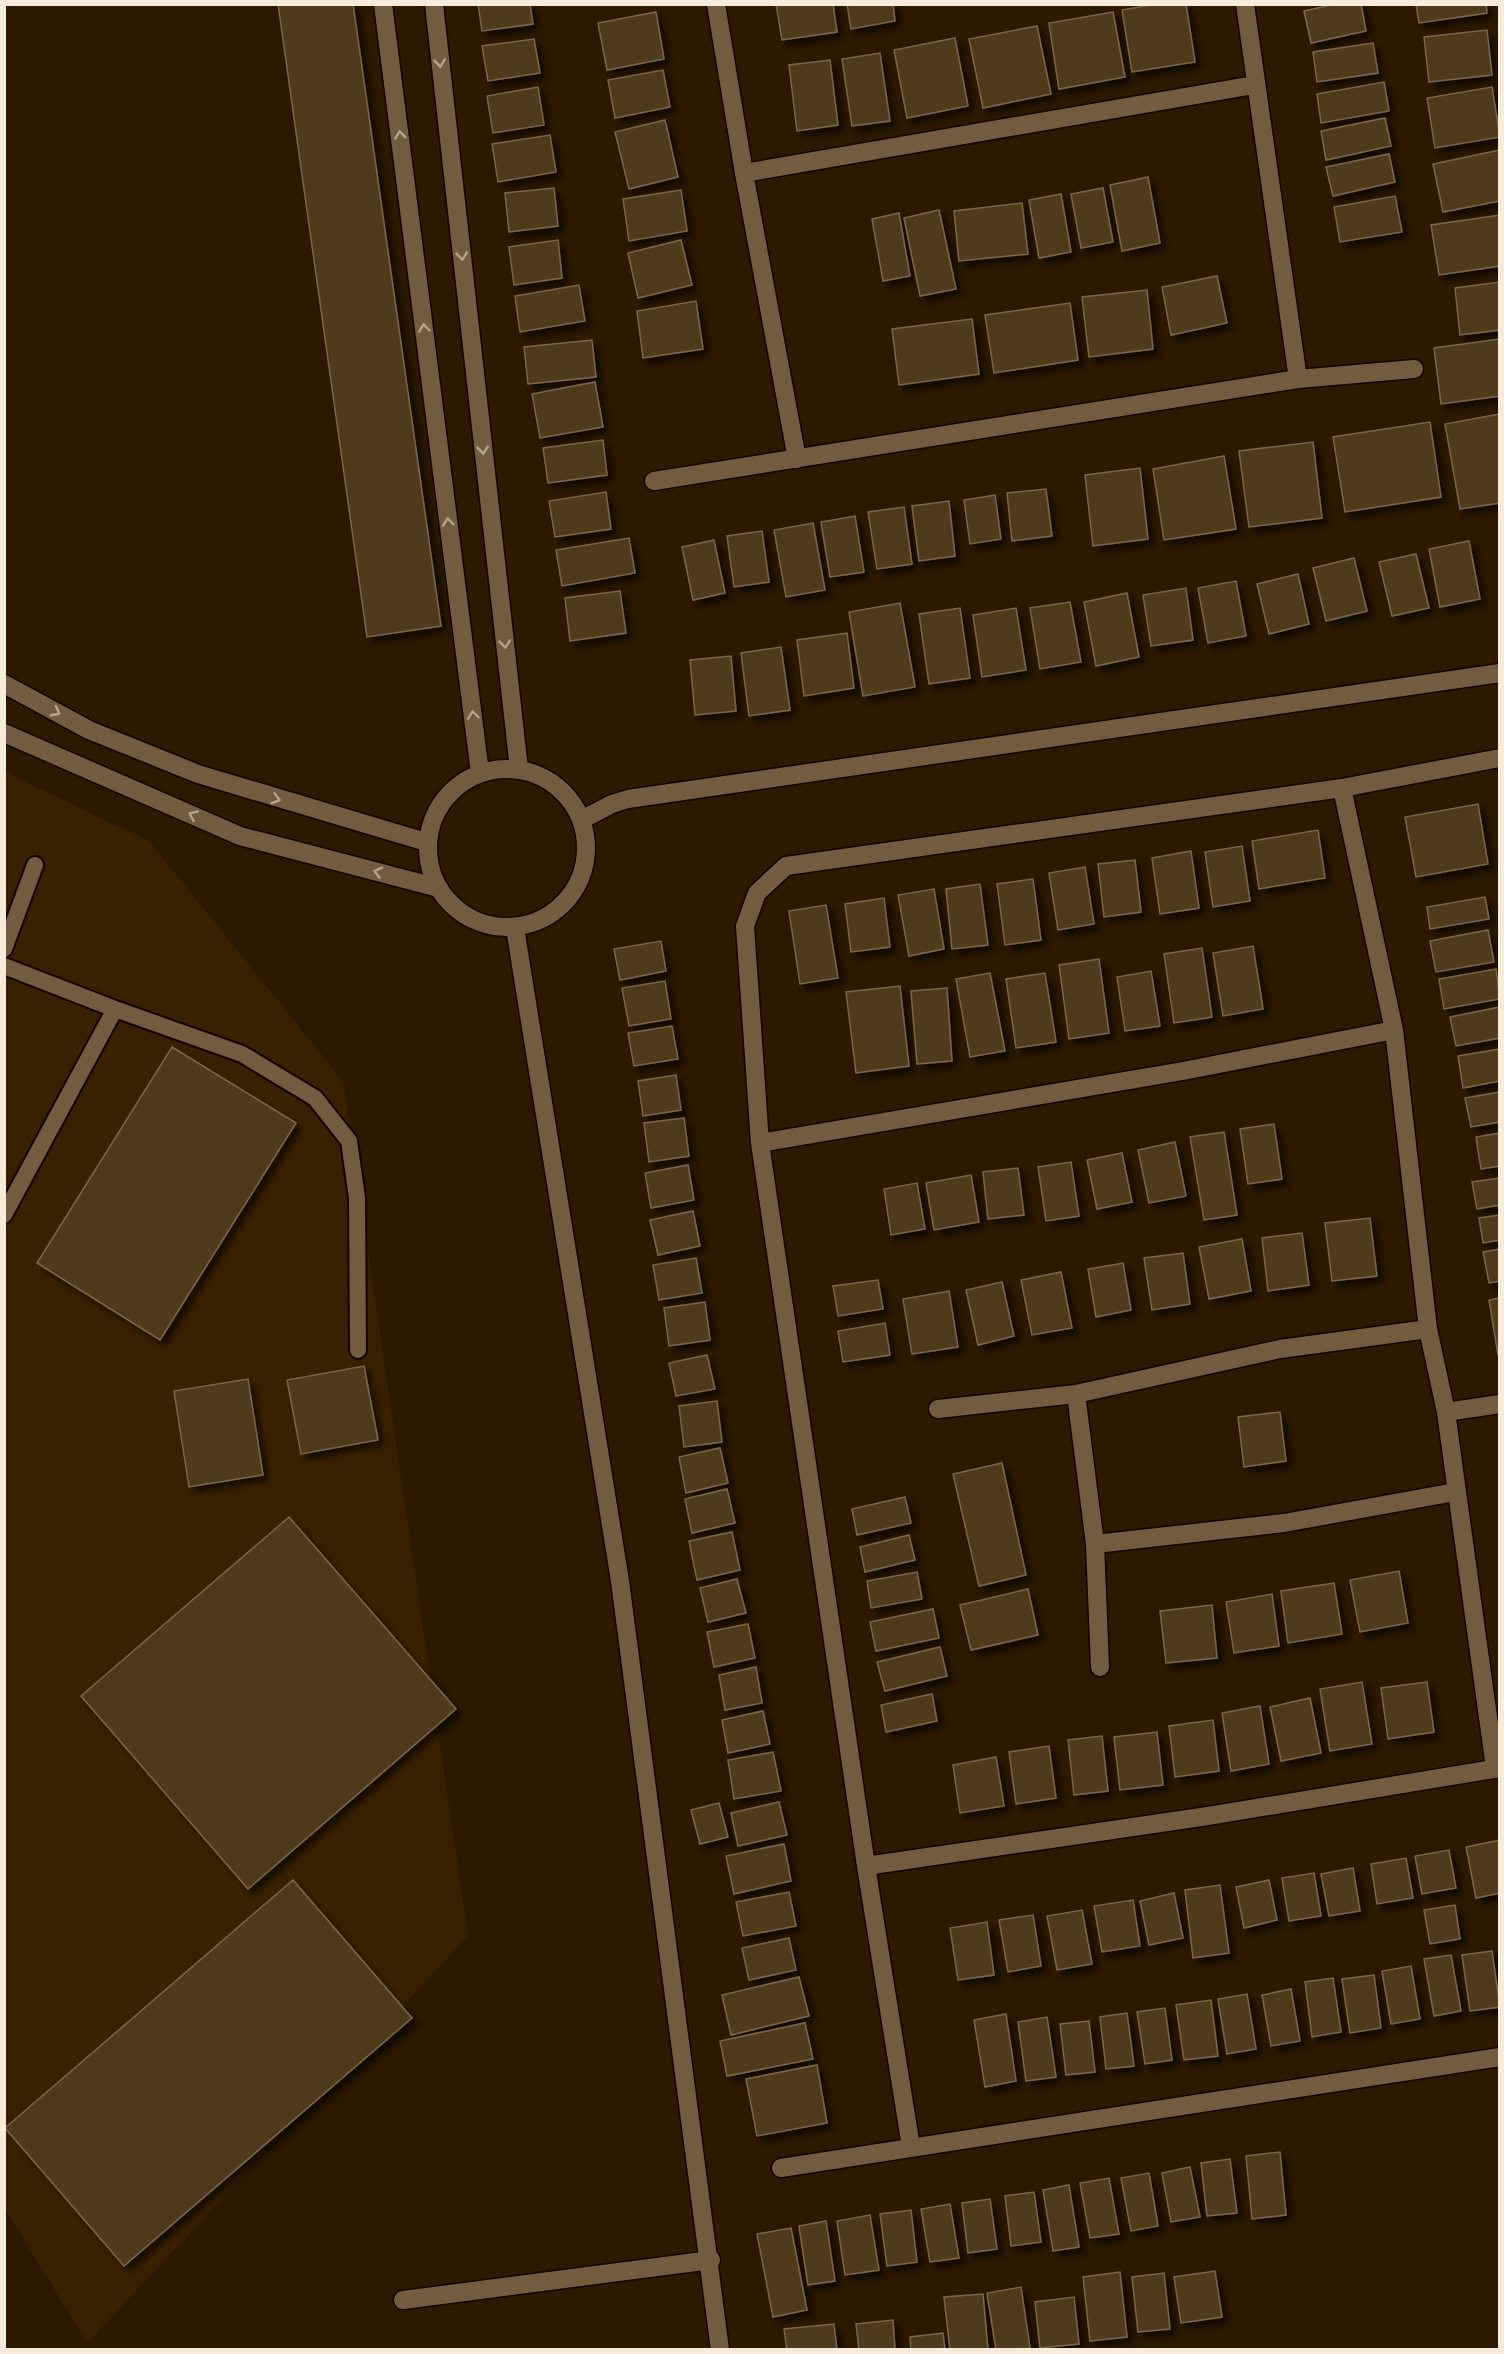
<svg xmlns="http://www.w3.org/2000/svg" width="1504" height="2354" font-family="Spectral,serif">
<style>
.built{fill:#382100}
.building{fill:#4e3a1f;stroke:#7b664a;stroke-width:1.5;filter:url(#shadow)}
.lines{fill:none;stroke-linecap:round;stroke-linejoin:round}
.lane-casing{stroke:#130400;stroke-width:20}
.street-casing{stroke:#130400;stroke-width:21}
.lane{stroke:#715c40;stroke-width:16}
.street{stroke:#715c40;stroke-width:18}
.oneway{stroke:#b4a48e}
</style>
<defs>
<filter id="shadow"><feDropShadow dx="5.5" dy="5.5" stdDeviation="3" flood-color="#0009"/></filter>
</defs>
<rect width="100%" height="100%" fill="#2b1900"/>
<path class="built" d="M5,772L149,841L343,1081L468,1936L87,2343L5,2209Z"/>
<path class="building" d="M278,4H353L441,626L367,637Z
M478,4H530L533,24L482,31Z
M776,4H833L837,32L782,40Z
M847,4H893L895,21L851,29Z
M1156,4H1186L1195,62L1132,72L1122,10Z
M1335,4H1361L1366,31L1311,43L1304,11Z
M1416,4H1486L1487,13L1419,23Z
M656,12L664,59L607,70L598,23Z
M1113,12L1125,77L1059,89L1049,23Z
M1037,26L1051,94L983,108L969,39Z
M1487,30L1492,75L1429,82L1424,37Z
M955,38L968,106L907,118L894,50Z
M534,39L540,73L488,81L482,46Z
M1373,43L1378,73L1317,82L1313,52Z
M880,53L890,121L852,126L842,59Z
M830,60L838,125L797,131L789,65Z
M663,70L670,107L615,118L608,80Z
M1384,82L1389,111L1321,123L1317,94Z
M538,87L544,125L493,133L487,96Z
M1492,87L1500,137L1435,148L1427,98Z
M1385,118L1391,146L1326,160L1321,131Z
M665,120L678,177L629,189L615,132Z
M550,135L556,172L498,182L492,144Z
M1500,150V201L1443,212L1433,164Z
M1389,154L1395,182L1333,196L1326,167Z
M1148,177L1160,243L1122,251L1110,185Z
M554,188L558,226L509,232L505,193Z
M1103,188L1113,242L1081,248L1071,194Z
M681,190L687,231L629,241L623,199Z
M1061,194L1071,252L1039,258L1029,200Z
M1395,196L1402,232L1340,242L1334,207Z
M1022,203L1028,254L959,261L954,211Z
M939,210L956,289L920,296L904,218Z
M899,213L910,276L883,281L872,219Z
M1500,215V266L1439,275L1431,225Z
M558,240L562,278L514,285L509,247Z
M681,240L692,285L638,298L628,253Z
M1217,276L1227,323L1171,335L1162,287Z
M1500,282V330L1460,335L1455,288Z
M579,285L585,321L520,332L515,296Z
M1147,290L1153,349L1089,357L1082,297Z
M696,301L703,349L643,358L637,311Z
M1070,303L1078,360L994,373L985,315Z
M972,319L979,374L899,385L892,329Z
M1500,339V396L1441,404L1434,348Z
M592,340L596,377L528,384L524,347Z
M595,382L603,427L540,438L532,394Z
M1500,414V503L1460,509L1445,424Z
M1430,422L1441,497L1345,512L1333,437Z
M603,440L607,475L548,483L543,448Z
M1313,442L1322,518L1249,527L1239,451Z
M1224,456L1236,529L1164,540L1153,469Z
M1140,468L1148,539L1093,546L1085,475Z
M1046,489L1052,536L1012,541L1007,493Z
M606,492L611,529L555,537L549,501Z
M995,495L1001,539L970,544L964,500Z
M949,501L955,556L919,561L912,506Z
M904,507L912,564L877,569L868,512Z
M855,516L864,572L830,577L821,522Z
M813,523L825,590L786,597L774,530Z
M762,531L769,582L734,587L727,536Z
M629,538L635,573L562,586L556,550Z
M714,540L725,593L693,600L682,547Z
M1469,541L1480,599L1440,607L1429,549Z
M1416,554L1429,608L1392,616L1379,562Z
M1354,558L1367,611L1326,621L1313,568Z
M1298,574L1309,624L1269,634L1257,584Z
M1236,581L1246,636L1208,643L1198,588Z
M1186,588L1193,640L1151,646L1143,595Z
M620,591L626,633L570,641L565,598Z
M1127,593L1139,657L1096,666L1084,602Z
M1070,602L1081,662L1040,669L1030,608Z
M900,603L915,687L863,696L849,612Z
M960,608L970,678L929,684L919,614Z
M1016,608L1026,670L982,677L973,615Z
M847,633L854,688L804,696L797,640Z
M781,647L790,710L749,716L741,653Z
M731,656L736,711L695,715L690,660Z
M1478,804L1488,864L1416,877L1405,817Z
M1318,830L1325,878L1259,889L1252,841Z
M1242,846L1250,901L1213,907L1205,852Z
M1191,851L1199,908L1160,914L1152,858Z
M1135,860L1141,912L1104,917L1098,864Z
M1085,867L1094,924L1058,930L1049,873Z
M1033,879L1041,940L1005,945L997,884Z
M980,884L988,945L952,949L946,889Z
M934,889L944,949L909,956L898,895Z
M1485,897L1489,919L1430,929L1427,907Z
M884,898L890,947L851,952L845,904Z
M826,905L838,978L800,984L789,911Z
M1488,930L1494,962L1436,972L1430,941Z
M661,941L666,971L620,980L614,949Z
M1253,946L1263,1009L1223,1016L1213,953Z
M1202,948L1212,1017L1174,1023L1164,954Z
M1099,959L1109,1033L1069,1039L1059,965Z
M1496,969L1500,999L1444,1009L1439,979Z
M1151,971L1160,1026L1125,1031L1117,977Z
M990,973L1005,1051L970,1057L956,979Z
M1045,973L1056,1042L1016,1048L1006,979Z
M665,981L671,1019L629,1026L622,988Z
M900,986L909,1066L856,1073L846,992Z
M947,988L952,1061L917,1064L911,991Z
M1500,1007V1038L1456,1046L1450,1017Z
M672,1026L678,1059L634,1066L628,1033Z
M172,1047L296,1123L160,1340L37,1263Z
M1500,1049V1081L1463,1088L1458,1056Z
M676,1075L681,1110L643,1116L638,1081Z
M1500,1092V1122L1471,1127L1465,1098Z
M684,1118L689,1156L649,1162L644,1123Z
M1274,1124L1282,1179L1248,1184L1240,1129Z
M1224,1132L1237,1215L1204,1220L1190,1137Z
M1500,1133V1166L1481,1169L1476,1137Z
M1175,1142L1186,1196L1149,1203L1138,1150Z
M1122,1153L1132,1202L1097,1209L1087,1160Z
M1071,1162L1079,1216L1046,1221L1038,1167Z
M688,1165L694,1200L651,1208L645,1173Z
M1018,1168L1024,1215L988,1219L983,1172Z
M971,1175L979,1222L934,1230L926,1183Z
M1500,1178V1205L1477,1209L1472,1182Z
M917,1183L925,1229L891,1235L884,1189Z
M693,1211L700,1246L658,1255L650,1220Z
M1500,1215V1240L1483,1243L1479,1218Z
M1370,1218L1377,1276L1332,1281L1325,1223Z
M1302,1233L1309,1285L1268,1291L1262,1238Z
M1242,1239L1251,1291L1209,1299L1199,1247Z
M1500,1249V1281L1489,1283L1483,1252Z
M1183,1253L1190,1304L1152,1310L1144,1258Z
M696,1258L702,1293L659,1300L653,1265Z
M1123,1263L1131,1310L1096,1317L1088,1269Z
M1061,1272L1072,1328L1032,1335L1021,1280Z
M878,1280L883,1309L838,1316L833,1286Z
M1002,1282L1014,1336L978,1345L966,1290Z
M949,1291L958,1347L912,1354L903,1299Z
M1500,1298V1355H1498L1489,1300Z
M705,1302L710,1340L669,1346L664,1308Z
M885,1323L890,1355L843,1362L838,1331Z
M707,1355L715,1389L676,1396L669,1363Z
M364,1366L378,1440L301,1454L287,1380Z
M248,1379L263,1475L189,1487L174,1391Z
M717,1401L722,1442L684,1447L679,1406Z
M1280,1412L1286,1461L1244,1467L1238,1417Z
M720,1448L728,1483L686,1493L679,1457Z
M1002,1463L1026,1575L979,1586L953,1474Z
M727,1489L735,1523L692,1533L685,1499Z
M905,1497L911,1523L857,1535L852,1509Z
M289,1517L456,1709L248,1889L81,1696Z
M732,1532L740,1570L697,1580L689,1541Z
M909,1535L915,1560L865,1572L860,1547Z
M1399,1571L1408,1623L1360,1632L1350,1580Z
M917,1572L922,1599L871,1608L867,1581Z
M737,1579L746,1613L708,1622L700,1588Z
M1334,1583L1342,1634L1288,1643L1281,1591Z
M1028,1589L1038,1635L971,1650L960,1605Z
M1272,1594L1279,1646L1234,1653L1226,1602Z
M1212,1605L1217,1658L1166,1663L1160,1611Z
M933,1609L939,1638L876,1651L870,1622Z
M748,1624L755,1658L714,1667L707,1632Z
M940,1647L947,1676L885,1691L877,1662Z
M756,1667L762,1703L725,1710L719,1675Z
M1362,1682L1372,1744L1330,1751L1320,1689Z
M1427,1682L1434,1732L1388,1739L1381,1688Z
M932,1694L937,1721L886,1732L881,1705Z
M1310,1698L1321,1753L1281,1761L1270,1707Z
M1260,1706L1269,1764L1231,1771L1222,1713Z
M763,1711L770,1744L728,1753L722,1720Z
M1213,1720L1219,1771L1175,1777L1169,1726Z
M1157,1732L1163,1785L1120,1790L1114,1737Z
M1102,1736L1108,1791L1074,1795L1068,1740Z
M1049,1746L1056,1798L1016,1804L1009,1752Z
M773,1752L781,1791L734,1799L728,1760Z
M996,1757L1004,1806L960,1813L953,1765Z
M779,1802L787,1835L738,1846L731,1813Z
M719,1803L728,1837L700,1844L691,1810Z
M1500,1840V1893L1476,1898L1466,1847Z
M784,1844L791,1881L734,1894L726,1856Z
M1449,1850L1456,1888L1422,1894L1415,1856Z
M1406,1858L1413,1898L1377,1904L1371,1864Z
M1353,1868L1360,1911L1329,1916L1321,1874Z
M1314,1873L1321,1916L1289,1921L1282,1878Z
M293,1880L412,2018L124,2266L5,2128Z
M1269,1880L1277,1920L1244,1928L1236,1887Z
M1220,1885L1229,1953L1193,1958L1185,1890Z
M789,1892L796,1926L743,1936L736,1902Z
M1174,1893L1183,1938L1149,1945L1140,1901Z
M1133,1900L1140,1946L1102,1952L1094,1906Z
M1455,1905L1460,1939L1430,1944L1424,1910Z
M1082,1910L1092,1964L1057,1970L1047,1916Z
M1033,1915L1041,1966L1008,1972L999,1920Z
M987,1922L994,1975L958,1980L950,1928Z
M789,1938L796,1970L749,1980L742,1948Z
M1492,1951L1500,2007L1470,2011L1462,1955Z
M1451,1955L1461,2011L1434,2016L1424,1959Z
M1411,1966L1420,2019L1391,2024L1382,1971Z
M1374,1975L1381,2028L1350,2033L1342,1979Z
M799,1977L809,2016L731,2035L722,1995Z
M1333,1978L1341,2032L1312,2037L1305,1982Z
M1291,1989L1300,2041L1271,2046L1262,1995Z
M1247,1994L1256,2049L1227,2054L1218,1999Z
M1211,2000L1218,2056L1184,2060L1176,2005Z
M1165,2008L1172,2060L1145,2064L1137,2012Z
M1127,2013L1134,2066L1106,2069L1100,2017Z
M1006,2014L1016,2081L985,2087L974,2020Z
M1047,2017L1056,2077L1026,2081L1018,2022Z
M1089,2021L1095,2072L1066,2075L1060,2024Z
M805,2023L813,2059L727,2076L720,2041Z
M817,2065L827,2123L757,2136L746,2079Z
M1280,2152L1286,2215L1252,2219L1246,2156Z
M1230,2159L1237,2213L1207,2216L1201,2163Z
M1190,2167L1200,2217L1171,2222L1162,2173Z
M1149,2173L1158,2226L1131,2231L1121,2178Z
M1109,2178L1119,2234L1090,2238L1080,2183Z
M1069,2185L1079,2247L1053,2251L1043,2190Z
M1034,2192L1041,2242L1011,2246L1005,2196Z
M990,2199L997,2249L968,2253L962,2203Z
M950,2204L959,2258L930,2262L921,2209Z
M911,2210L917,2262L887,2266L880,2214Z
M870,2215L879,2270L845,2275L837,2221Z
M826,2221L835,2281L808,2285L799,2226Z
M791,2228L807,2310L773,2317L757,2234Z
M1215,2271L1222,2317L1181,2323L1174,2277Z
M1120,2272L1127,2337L1090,2341L1083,2277Z
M1164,2273L1170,2329L1138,2332L1132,2277Z
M1021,2287L1030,2348L996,2350L987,2293Z
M983,2294L988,2350H950L944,2297Z
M1074,2297L1079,2344L1040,2348L1035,2302Z
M893,2320L895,2350H859L856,2324Z
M834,2324L837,2350H787L784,2329Z
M943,2333L945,2350H911L910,2337Z"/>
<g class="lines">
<defs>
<path id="lane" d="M4,949L35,865
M4,966L115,1009
M4,1215L115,1009L242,1054L315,1098L349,1141L357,1198L358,1350"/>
<path id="street" d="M383,4L480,773
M434,4L519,769
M716,4L744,173L797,459
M1245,4L1298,379
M744,173L1254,85
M654,481L1298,379L1414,369
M4,684L89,730L198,774L426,842
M4,733L240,836L435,887
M428 848a79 79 0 1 1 158 0a79 79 0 1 1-158 0Z
M1342,788L1394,1030L1428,1329L1446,1412L1495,1768
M581,820L612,804L628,799L1500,673
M515,928L620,1581L720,2350
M760,1143L1183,1071L1394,1030
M1076,1394L1095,1544L1100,1667
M938,1409L1076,1394L1280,1349L1428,1329
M1446,1412L1500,1404
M1095,1544L1284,1523L1455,1492
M866,1866L1208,1816L1500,1768
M911,2147L866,1866L760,1143L745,926L757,893L786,866L1342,788L1500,758
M781,2168L1500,2057
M403,2300L711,2260"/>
</defs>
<use href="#lane" class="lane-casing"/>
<use href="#street" class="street-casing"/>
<use href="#lane" class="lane"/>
<use href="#street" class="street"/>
</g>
<defs><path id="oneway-chevron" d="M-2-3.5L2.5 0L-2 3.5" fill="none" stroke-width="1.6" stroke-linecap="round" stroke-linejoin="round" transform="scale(1.5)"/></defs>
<g class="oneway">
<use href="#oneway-chevron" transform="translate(440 63) rotate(84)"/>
<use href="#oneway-chevron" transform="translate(400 135) rotate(-97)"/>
<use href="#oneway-chevron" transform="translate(462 256) rotate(84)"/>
<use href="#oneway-chevron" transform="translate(424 328) rotate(-97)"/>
<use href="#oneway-chevron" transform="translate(483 450) rotate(84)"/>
<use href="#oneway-chevron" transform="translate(448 522) rotate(-97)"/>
<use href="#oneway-chevron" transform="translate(505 644) rotate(84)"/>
<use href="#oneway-chevron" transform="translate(56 712) rotate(28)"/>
<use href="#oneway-chevron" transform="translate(473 715) rotate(-97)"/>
<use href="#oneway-chevron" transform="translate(276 799) rotate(16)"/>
<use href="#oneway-chevron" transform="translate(193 815) rotate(-156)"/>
<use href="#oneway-chevron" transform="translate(378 872) rotate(-165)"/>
</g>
<rect width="1504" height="2354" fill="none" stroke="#f7ebdb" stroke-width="12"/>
</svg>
